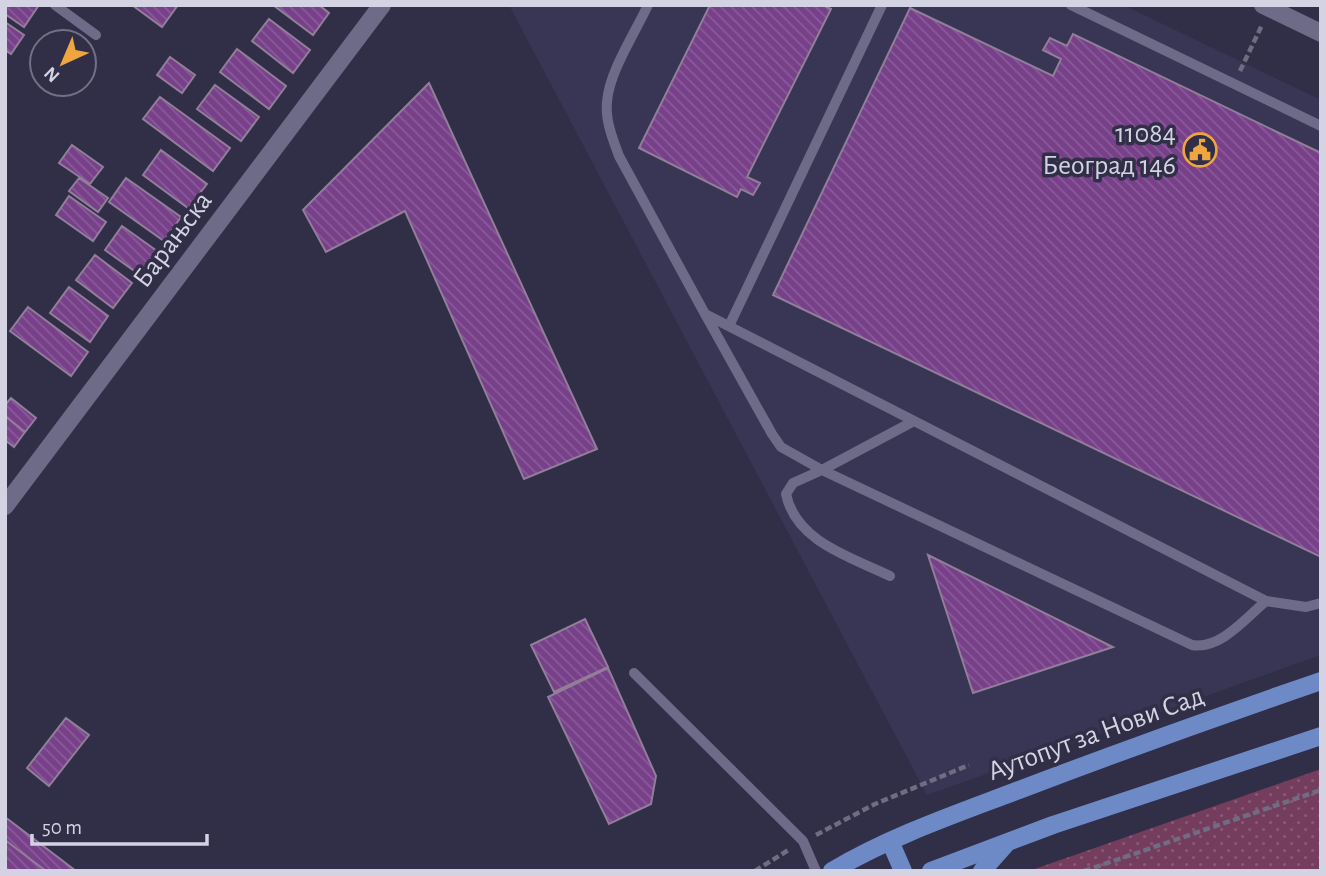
<svg xmlns="http://www.w3.org/2000/svg" width="1326" height="876" font-family="'Alegreya Sans',sans-serif">
<style>
.built{fill:#393655}
.grass{fill:url(#grass-dots)}
.building{fill:url(#building-back-hatch);stroke:#917e98;stroke-width:2}
.lines{fill:none;stroke-linecap:round;stroke-linejoin:round}
.path{stroke:#6f6d82;stroke-width:4.5;stroke-dasharray:7 3.5;stroke-linecap:butt}
.lane{stroke:#6d6b87;stroke-width:10}
.street{stroke:#6d6b87;stroke-width:18}
.secondary{stroke:#6d6b87;stroke-width:18}
.primary{stroke:#6d8ac7;stroke-width:18}
.labels{text-anchor:middle;dominant-baseline:central;stroke-width:7;stroke-linejoin:round;paint-order:stroke}
.poi-label{font-size:28px;fill:#d4d3e3;stroke:#312e47;text-anchor:end}
.street-label{font-size:28px;fill:#d4d3e3;stroke:#312e47}
</style>
<defs>
<pattern id="grass-dots" width="8" height="8" patternUnits="userSpaceOnUse" patternTransform="scale(1.75)"><rect width="8" height="8" fill="#753d5d"/><path d="M2 2h.1M6 6h.1" fill="none" stroke="#885874" stroke-width="1.8" stroke-linecap="round"/></pattern>
<pattern id="building-back-hatch" width="6" height="6" patternUnits="userSpaceOnUse" patternTransform="scale(1.75)"><rect width="6" height="6" fill="#774089"/><path d="M-1 5l2 2M0 0l6 6M5-1l2 2" fill="none" stroke="#895b9a"/></pattern>
</defs>
<rect width="100%" height="100%" fill="#312e47"/>
<path class="built" d="M509,5H1123L1321,100V655L927,795Z"/>
<path class="grass" d="M1321,769V871H1029Z"/>
<path class="building" d="M5,5H39L24,27L5,14Z
M132,5H178L162,27Z
M273,5H319L329,13L313,35Z
M710,5H823L831,9L747,177L760,183L753,195L741,189L737,197L639,148Z
M910,8L1053,76L1061,59L1043,50L1050,38L1067,46L1073,34L1321,153V557L773,295Z
M269,19L310,50L293,73L252,41Z
M5,22L24,35L11,54L5,50Z
M237,49L286,86L269,109L220,72Z
M170,57L195,75L182,93L157,75Z
M429,83L597,449L524,479L405,211L326,252L303,210Z
M215,85L259,117L241,141L197,109Z
M160,97L230,148L213,171L143,119Z
M72,145L103,167L90,184L59,163Z
M161,150L207,184L188,208L143,175Z
M79,178L108,198L98,212L69,191Z
M126,178L181,217L164,241L109,202Z
M69,196L106,222L93,241L56,215Z
M122,226L157,251L140,275L105,250Z
M95,255L132,283L113,308L76,280Z
M69,287L108,316L90,342L50,313Z
M28,307L88,352L71,376L10,331Z
M11,398L36,418L25,432L5,416V405Z
M5,416L25,432L14,447L5,440Z
M928,555L1113,647L973,693Z
M585,619L608,667L554,692L531,645Z
M608,668L656,776L651,804L609,824L548,697Z
M66,718L89,735L49,786L27,768Z
M5,817L76,871H46L5,840Z
M5,840L46,871H5Z"/>
<g class="lines">
<path class="path" d="M1240,71L1262,25
M816,835L875,804L969,765
M755,871L790,849
M1084,871L1321,790"/>
<path class="lane" d="M55,5L96,35
M648,5C635,33 609,72 607,102C605,120 613,140 619,156L705,314L1266,601L1306,607L1321,603
M1071,5L1321,126
M705,314L772,434L781,447L822,470L1192,645C1220,650 1246,618 1266,601
M729,326L882,5
M890,576C851,557 796,542 786,494L793,483L822,470L914,421
M634,673L803,841L816,871"/>
<path class="street" d="M5,506L382,5"/>
<path class="secondary" d="M1263,5L1321,33"/>
<path class="primary" d="M890,841L903,871
M832,871C891,836 956,814 1019,790C1119,752 1219,716 1321,681
M931,871L1053,825L1321,736
M982,871L1006,844"/>
</g>
<defs>
<symbol id="civic-ring" viewBox="-11 -11 22 22"><circle r="9.5" fill="#312e47" stroke="#f0a63f" stroke-width="1.5"/><path d="M-.6-6.5H3V-4.5H.6V-3L4-1V1h2V6H-6V1h2V-1L-.6-3ZM-1.2 2.5V6h2.4V2.5Z" fill="#f0a63f"/></symbol>
</defs>
<g fill-rule="evenodd">
<use href="#civic-ring" x="1181" y="131" width="38" height="38"/>
</g>
<g class="labels">
<g class="poi-label">
<text x="1176" y="134">11084<tspan x="1176" dy="32">Београд 146</tspan></text>
</g>
<g class="street-label">
<text transform="translate(173 240) rotate(-53)">Барањска</text>
<text transform="translate(1096 734) rotate(-20)">Аутопут за Нови Сад</text>
</g>
</g>
<rect width="1326" height="876" fill="none" stroke="#d4d3e3" stroke-width="14"/>
<g transform="translate(63 63) rotate(224)"><circle r="33" fill="#312e47" stroke="#727085" stroke-width="2"/>
<path d="M0-5L12 26L0 18L-12 26Z" fill="#f0a63f"/>
<text y="-10" font-size="19" font-weight="bold" text-anchor="middle" fill="#d4d3e3">N</text>
</g>
<path d="M32 834v10h175v-10" fill="none" stroke="#d4d3e3" stroke-width="3.5"/>
<text x="42" y="834" font-size="21" fill="#d4d3e3" stroke="#312e47" stroke-width="5" paint-order="stroke">50 m</text>
</svg>
